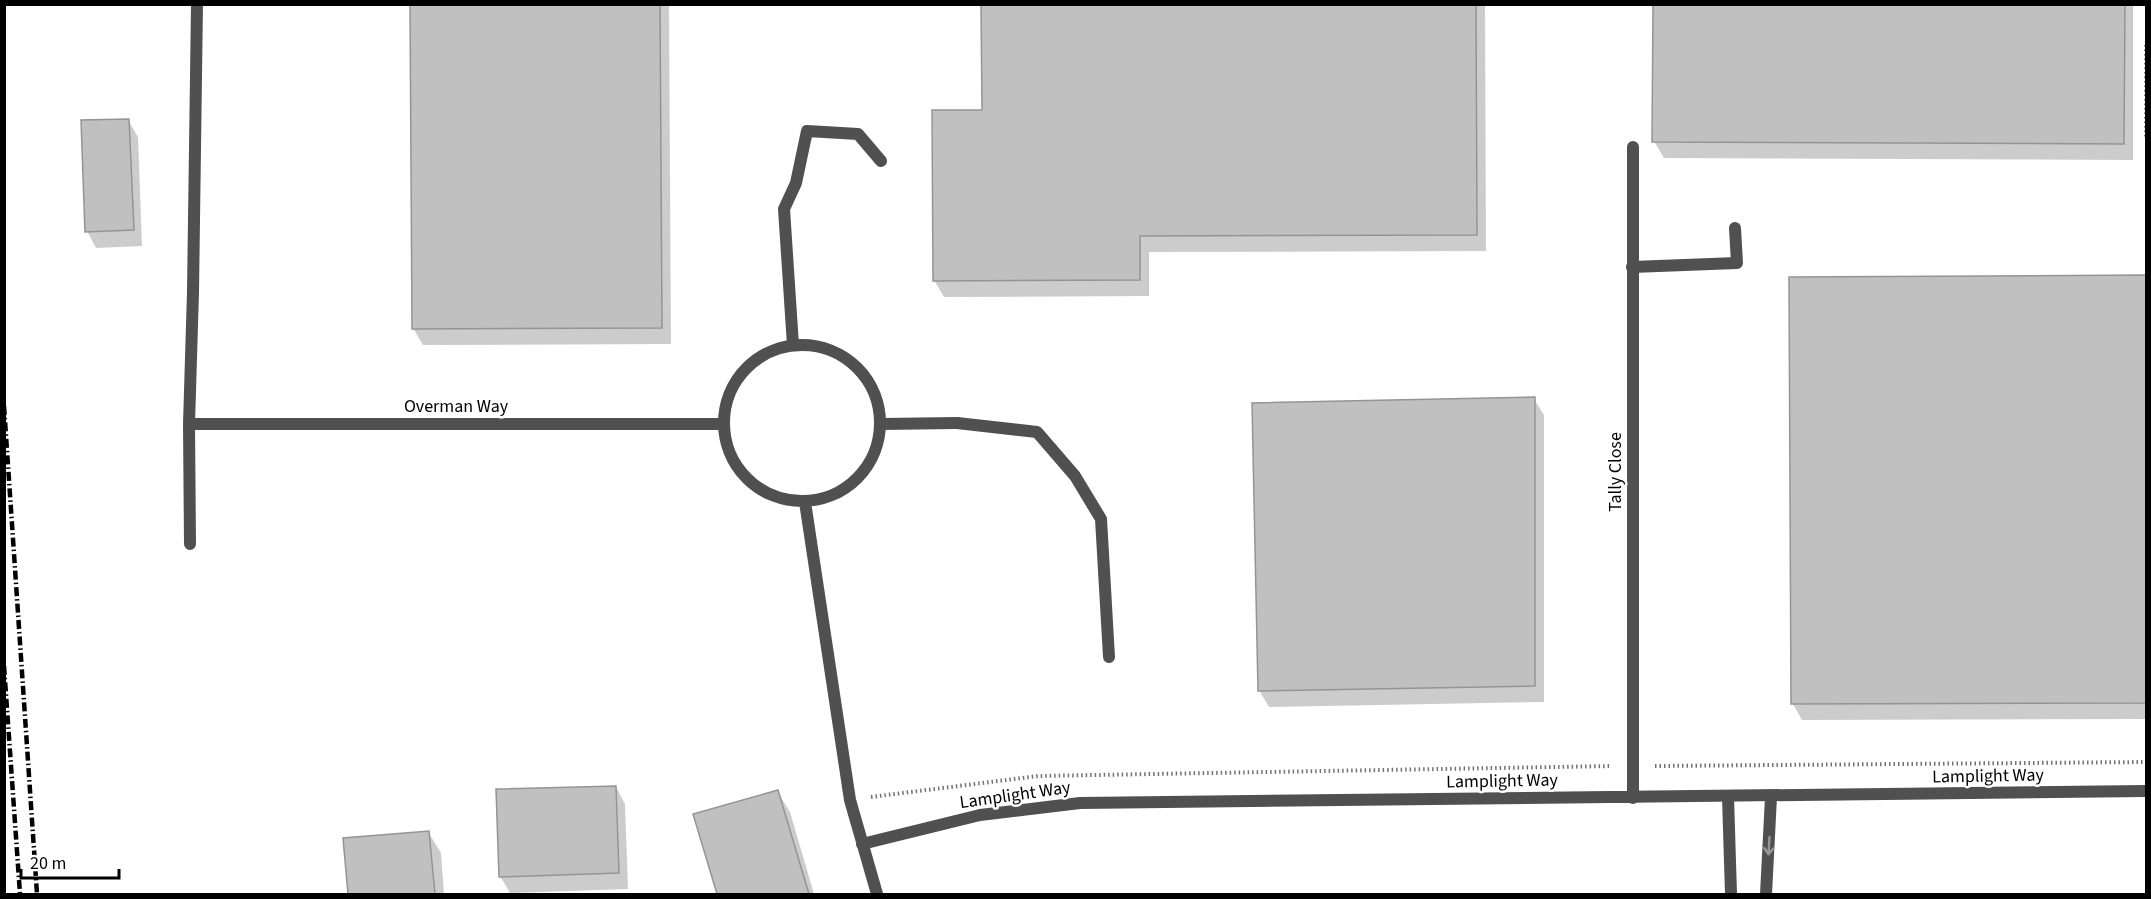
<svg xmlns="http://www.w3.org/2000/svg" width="2151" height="899" font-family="'Source Sans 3',sans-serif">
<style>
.shadow{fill:#0003}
.building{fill:#c0c0c0;stroke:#949494;stroke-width:1.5}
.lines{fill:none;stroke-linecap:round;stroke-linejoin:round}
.path{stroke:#727272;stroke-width:4;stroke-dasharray:1.5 3;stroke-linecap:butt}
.service{stroke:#505050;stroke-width:12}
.minor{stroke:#505050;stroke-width:12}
.rail{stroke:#000;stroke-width:4.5;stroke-dasharray:9 3 1.5 3;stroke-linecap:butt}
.oneway{stroke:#969696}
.labels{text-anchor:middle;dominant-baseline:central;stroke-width:5;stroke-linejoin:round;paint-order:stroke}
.street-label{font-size:18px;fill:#000;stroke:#fff}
</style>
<rect width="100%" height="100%" fill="#fff"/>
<path class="shadow" d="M412,4H669L671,344L423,345L413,328Z
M983,4H1485L1486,251L1149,252V296L944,297L934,280L983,111Z
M1655,4H2133V160L1664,158L1654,141Z
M128,120L138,137L142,246L96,248L87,231Z
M2146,277V719L1802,720L1793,704L1790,278Z
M1534,399L1544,415V702L1269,707L1259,690Z
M616,787L625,804L628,889L510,893L500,876Z
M777,791L790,812L814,894H718L695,815Z
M428,832L441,853L444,894H349L345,839Z"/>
<path class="building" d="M410,4H660L662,328L412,329Z
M981,4H1476L1477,235L1140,236V280L933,281L932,110H982Z
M1653,4H2125L2124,144L1652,142Z
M129,119L134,230L85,232L81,120Z
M2146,275V703L1791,704L1789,277Z
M1535,397V686L1258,691L1252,403Z
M616,786L619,873L499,877L496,789Z
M778,790L809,894H717L693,814Z
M429,831L435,894H348L343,838Z"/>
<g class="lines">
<path class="path" d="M2146,45V139
M1655,766L2146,762
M871,797L1038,776L1612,766"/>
<path class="service" d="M1632,267L1737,263L1735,228
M193,292L197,4
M793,345L784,209L796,183L807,131L858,134L881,161
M957,423L1037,432L1075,476L1101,519L1109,657
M1728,797L1731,894
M1766,894L1771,797"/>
<path class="minor" d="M724 423a78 78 0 1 1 156 0a78 78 0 1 1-156 0Z
M189,424H723
M881,424L957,423
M805,502L850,800L877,894
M190,544L189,424L193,292
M1633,798V147
M862,844L980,815L1080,803L2146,791"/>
<path class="rail" d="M4,406L37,894
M4,666L20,894"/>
</g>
<defs><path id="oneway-shaft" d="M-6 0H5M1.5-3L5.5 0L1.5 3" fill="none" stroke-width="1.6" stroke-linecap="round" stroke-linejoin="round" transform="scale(1.5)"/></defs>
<use class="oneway" href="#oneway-shaft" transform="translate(1769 846) rotate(93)"/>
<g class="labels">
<g class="street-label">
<text x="456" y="406">Overman Way</text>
<text transform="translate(1615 472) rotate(-90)">Tally Close</text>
<text transform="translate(1988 776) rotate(-1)">Lamplight Way</text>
<text transform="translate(1502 781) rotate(-1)">Lamplight Way</text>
<text transform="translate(1015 795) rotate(-8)">Lamplight Way</text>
</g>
</g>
<rect width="2151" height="899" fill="none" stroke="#000000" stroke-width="12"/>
<path d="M21 869v9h98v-9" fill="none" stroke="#000000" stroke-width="3"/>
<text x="30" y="869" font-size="18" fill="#000000" stroke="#ffffff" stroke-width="4.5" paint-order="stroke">20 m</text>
</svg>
